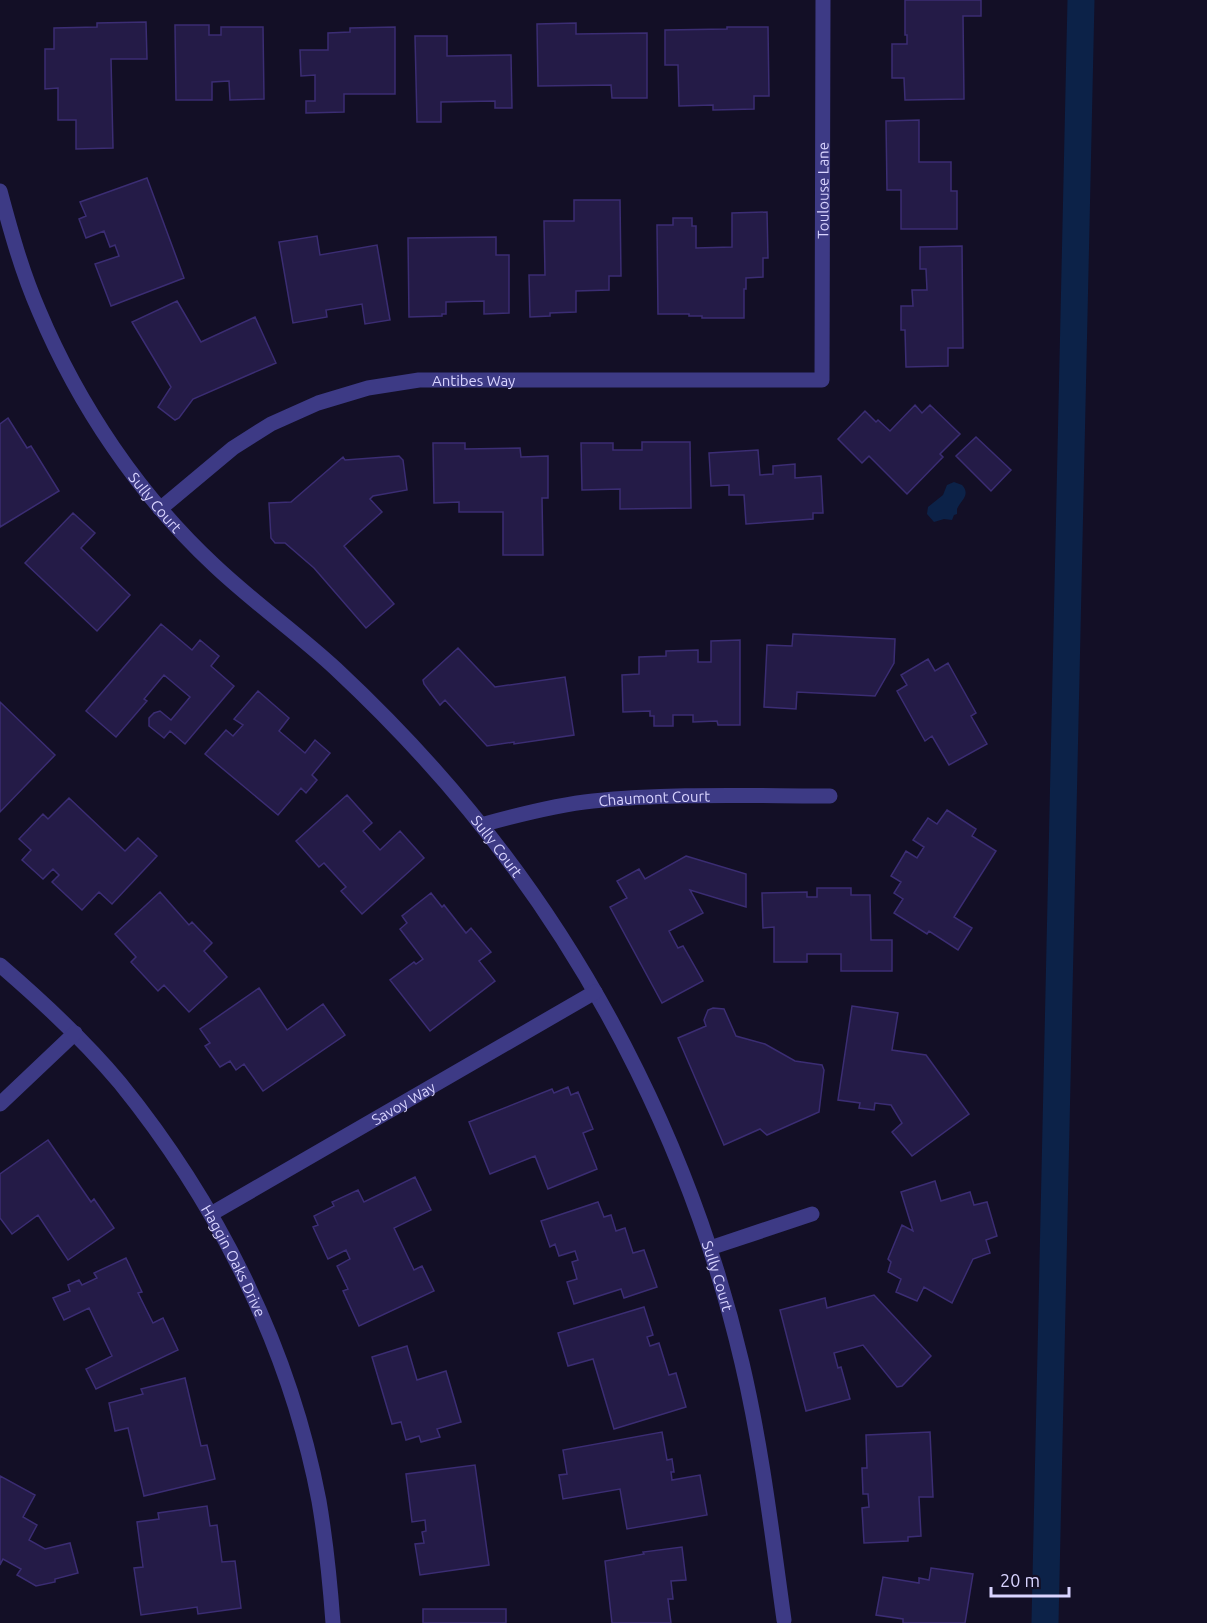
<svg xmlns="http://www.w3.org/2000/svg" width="1207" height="1623" font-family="Ubuntu,sans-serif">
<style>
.water{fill:#0c2248}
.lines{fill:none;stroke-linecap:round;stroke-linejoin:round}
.canal{stroke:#0c2248;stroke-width:27}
.building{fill:#241b47;stroke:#3b2d73;stroke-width:1.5}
.minor{stroke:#3d3a85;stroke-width:15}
.labels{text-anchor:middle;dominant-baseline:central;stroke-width:6;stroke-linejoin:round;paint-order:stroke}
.street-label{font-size:15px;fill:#d9d4ff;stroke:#130f26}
</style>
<rect width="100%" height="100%" fill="#130f26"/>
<path class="water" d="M954,482L962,485C971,495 961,500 957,509V514L954,515L952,520L944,519L934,522L927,514L928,507L943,495L947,485Z"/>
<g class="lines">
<path class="canal" d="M1045,1623L1081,0"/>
</g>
<path class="building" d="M905,0H981V16H963L964,99L905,100L904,78H892V44H907V35H905Z
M146,22L147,59H111L113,148L76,149V120H58V88L45,89V49H54V28L97,27V23Z
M576,23V34L647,33V98H612L611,85L538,86L537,24Z
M175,25H209V35H221V27H263L264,99L230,100L229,81L212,82V100H176Z
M395,27V94H344V112L306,113V101H315V75L301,76L300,50H328V33L350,32V28Z
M727,27H768L769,96H754V109L713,110V105L679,106L678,65H665V30L727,29Z
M415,36H447V56L511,55L512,108H495V101L441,102V122H417Z
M919,120V162H951V191H957V229H901V190H887L886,121Z
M147,178L184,278L111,306L95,264L119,256L115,245L110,247L104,231L86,238L79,219L86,216L80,202Z
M574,200H620L621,276H609V290L576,291V312L550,313V316L530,317L529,275H545L544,221H574Z
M767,212L768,258H763V277L746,278V289H744V318H702V316H689V314H658L657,225H673V218H692V226H696V248L732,247V213Z
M317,236L320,255L377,245L390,320L365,324L362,304L326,310L327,317L293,323L279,242Z
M496,237V255H509V313L484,314V301L446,302V314H442V316L409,317L408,238Z
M962,246L963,348H948V366L906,367L905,330H901V306H913L912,290H927L926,269H920V247Z
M177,301L201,342L255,317L276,363L193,399L179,418L175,420L158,407L171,387L132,322Z
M915,405L922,413L930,405L960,434L940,454L943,457L907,494L869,456L862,463L838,439L865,411L876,422L878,420L890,431Z
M8,418L27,448L31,446L59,491L0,527V424Z
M976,437L1011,470L991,491L956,456Z
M642,442H690L691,508L620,509V489L582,490L581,443H613V450H642Z
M433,443H465V449L520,448L521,457L548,456V498H542L543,555H503V512H459V502L434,503Z
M758,450L760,475L773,474V466L795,464V478L821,476L823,513H813V519L746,524L744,495H729V485L711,486L709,453Z
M399,456L403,460L407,490L373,496L370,499L382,512L344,546L394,604L366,628L314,568L285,543H275L271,538L269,503L291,502L343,457L345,460Z
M73,513L95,533L81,548L130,595L97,631L25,563Z
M161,624L192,650L200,640L219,656L211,666L234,686L185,744L170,731L164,738L149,726V718L154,713L160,711L171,720L190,697L164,675L144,699L147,701L116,737L86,711Z
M793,634L895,639L894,663L875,696L797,692L796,709L764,707L767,645L792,646Z
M740,640V725H718L717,721L693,722V715H673V726H654V716H650V711L623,712L622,675L639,674V657L666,656V651L698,650V662H711V641Z
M458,648L495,687L565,677L574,735L514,744V742L487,746L445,700L440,705L424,684L423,680Z
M928,659L935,671L948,663L976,713L971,716L987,744L949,765L932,736L925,741L897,691L907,685L901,675Z
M258,691L289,718L279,731L305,753L315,740L330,753L312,775L317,780L306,793L301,788L278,815L205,754L226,730L233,736L243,725L234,719Z
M0,702L55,755L0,812Z
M347,795L372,823L363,831L380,850L400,831L424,858L362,914L341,891L346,887L324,863L319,867L296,841Z
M69,798L125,851L138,838L157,856L112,904L99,892L82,910L52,882L59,875L53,869L43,879L22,860L31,850L19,839L43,814L48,819Z
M947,810L976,829L972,836L996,851L954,917L972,928L958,950L929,931L927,934L894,913L903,899L894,893L901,882L891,876L906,851L917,858L924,847L913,840L928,818L937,824Z
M686,856L746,874V907L690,890L703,913L669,931L678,948L683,946L703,981L662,1003L610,907L627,898L617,881L639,869L645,879Z
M817,888H851V895H870L871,940H892V971H841V954H807V962H774V927L763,928L762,893L807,892V897H817Z
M160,892L189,925L192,922L212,943L204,951L227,977L189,1012L164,985L158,991L131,962L136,957L115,934Z
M431,893L442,907L444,905L466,933L471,928L491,952L479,961L495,981L430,1031L390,980L414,962L416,964L423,959L400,929L407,923L402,916Z
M259,988L287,1030L323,1004L345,1035L263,1091L244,1064L236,1070L230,1061L220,1067L205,1046L210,1043L200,1029Z
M852,1006L898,1013L892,1050L926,1055L969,1114L912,1156L892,1132L902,1123L891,1105L875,1103L874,1110L859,1108L860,1103L838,1100Z
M713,1008L724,1009L736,1036L765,1044L795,1061L822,1065L824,1070L819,1112L767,1135L760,1129L724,1145L678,1038L706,1026L704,1020L708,1010Z
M568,1087L571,1095L578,1092L593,1129L583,1133L597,1169L548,1189L535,1156L490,1174L469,1122L552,1089L554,1093Z
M48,1140L91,1202L94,1199L114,1228L68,1260L38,1215L12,1234L0,1218V1174Z
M415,1177L431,1210L394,1228L414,1270L422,1266L434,1291L359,1326L343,1291L348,1289L337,1266L350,1259L346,1250L328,1259L313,1227L318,1225L314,1216L334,1206L332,1202L358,1190L364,1202Z
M935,1181L941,1201L970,1192L974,1205L987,1202L997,1236L986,1240L990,1253L973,1259L952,1303L924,1287L917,1301L896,1292L901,1279L888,1272L891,1262L888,1259L902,1225L913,1231L901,1192Z
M598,1202L604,1217L611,1215L616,1231L625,1228L633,1253L644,1250L657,1287L624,1298L621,1289L574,1304L567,1282L577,1279L572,1262L578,1260L575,1251L559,1256L555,1244L550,1247L541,1221Z
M126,1258L142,1292L138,1293L153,1323L163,1318L178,1350L96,1389L86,1369L112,1356L89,1308L64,1320L53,1298L70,1291L68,1285L79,1280L82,1285L97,1278L94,1273Z
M874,1295L931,1356L902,1386L897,1387L863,1345L834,1353L838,1368L841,1367L850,1399L806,1411L780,1310L825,1298L827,1308Z
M644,1307L653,1335L647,1337L650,1346L659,1343L669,1375L676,1373L686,1407L614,1429L593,1359L568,1366L558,1333Z
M407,1346L417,1380L446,1371L461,1422L437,1429L440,1437L421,1442L419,1436L406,1440L401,1422L392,1424L372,1357Z
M185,1378L201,1446L207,1445L215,1479L144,1496L128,1428L115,1431L109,1403L143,1394L141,1389Z
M662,1432L667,1460L672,1459L674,1472H671L672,1480L700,1475L707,1515L627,1529L620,1489L563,1499L559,1475L567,1474L563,1450Z
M930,1432L933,1497H919L921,1536L908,1537V1541L864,1543L862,1508L869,1507L868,1494H863L862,1468H867L866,1435Z
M475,1465L489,1565L420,1575L415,1544L424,1543L422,1532L426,1531L425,1520L412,1522L406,1474Z
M0,1476L35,1495L23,1517L37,1525L29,1540L45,1549L70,1543L78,1573L55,1579V1582L36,1586L17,1575L21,1569L3,1559L0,1565Z
M207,1506L210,1526L217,1525L222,1562L235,1561L241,1608L198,1614L197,1607L141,1615L134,1568L143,1567L137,1522L159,1519L158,1513Z
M682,1547L686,1580L671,1581L673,1599H668L671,1623H612L605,1561L644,1554L643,1552Z
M931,1568L973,1574L965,1623H903V1619L876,1615L883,1577L919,1583V1578L929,1580Z
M423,1609H506V1623H423Z"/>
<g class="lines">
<g class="minor">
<path id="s1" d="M0,191C11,232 22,272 39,311C79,406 139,495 214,565C253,602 297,633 336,669C383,713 428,760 469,810C600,969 695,1162 742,1363C762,1448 772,1534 784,1620"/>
<path id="s2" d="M160,509L233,448L271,424L318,403L368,388L419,380H822L823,0"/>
<path id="s3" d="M481,825C517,815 555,805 593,801C671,793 751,796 830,796"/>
<path id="s4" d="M0,965C43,1002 84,1040 120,1083C218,1204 290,1348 319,1501C326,1542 330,1582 333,1623"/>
<path d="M0,1104L75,1033"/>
<path id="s5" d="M211,1214L595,992"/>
<path d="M710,1248L812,1214"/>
</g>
</g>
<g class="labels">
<g class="street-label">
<text stroke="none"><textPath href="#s2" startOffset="888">Toulouse Lane</textPath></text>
<text stroke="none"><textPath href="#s2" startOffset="350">Antibes Way</textPath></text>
<text stroke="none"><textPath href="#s1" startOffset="351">Sully Court</textPath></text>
<text stroke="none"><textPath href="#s3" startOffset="176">Chaumont Court</textPath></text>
<text stroke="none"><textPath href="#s1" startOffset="837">Sully Court</textPath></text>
<text stroke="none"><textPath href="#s5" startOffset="222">Savoy Way</textPath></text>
<text stroke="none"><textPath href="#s4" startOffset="380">Haggin Oaks Drive</textPath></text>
<text stroke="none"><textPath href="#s1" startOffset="1323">Sully Court</textPath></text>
</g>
</g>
<path d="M991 1587v9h78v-9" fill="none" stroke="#d9d4ff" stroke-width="3"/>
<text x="1000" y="1587" font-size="18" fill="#d9d4ff" stroke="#130f26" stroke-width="4.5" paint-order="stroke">20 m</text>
</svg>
